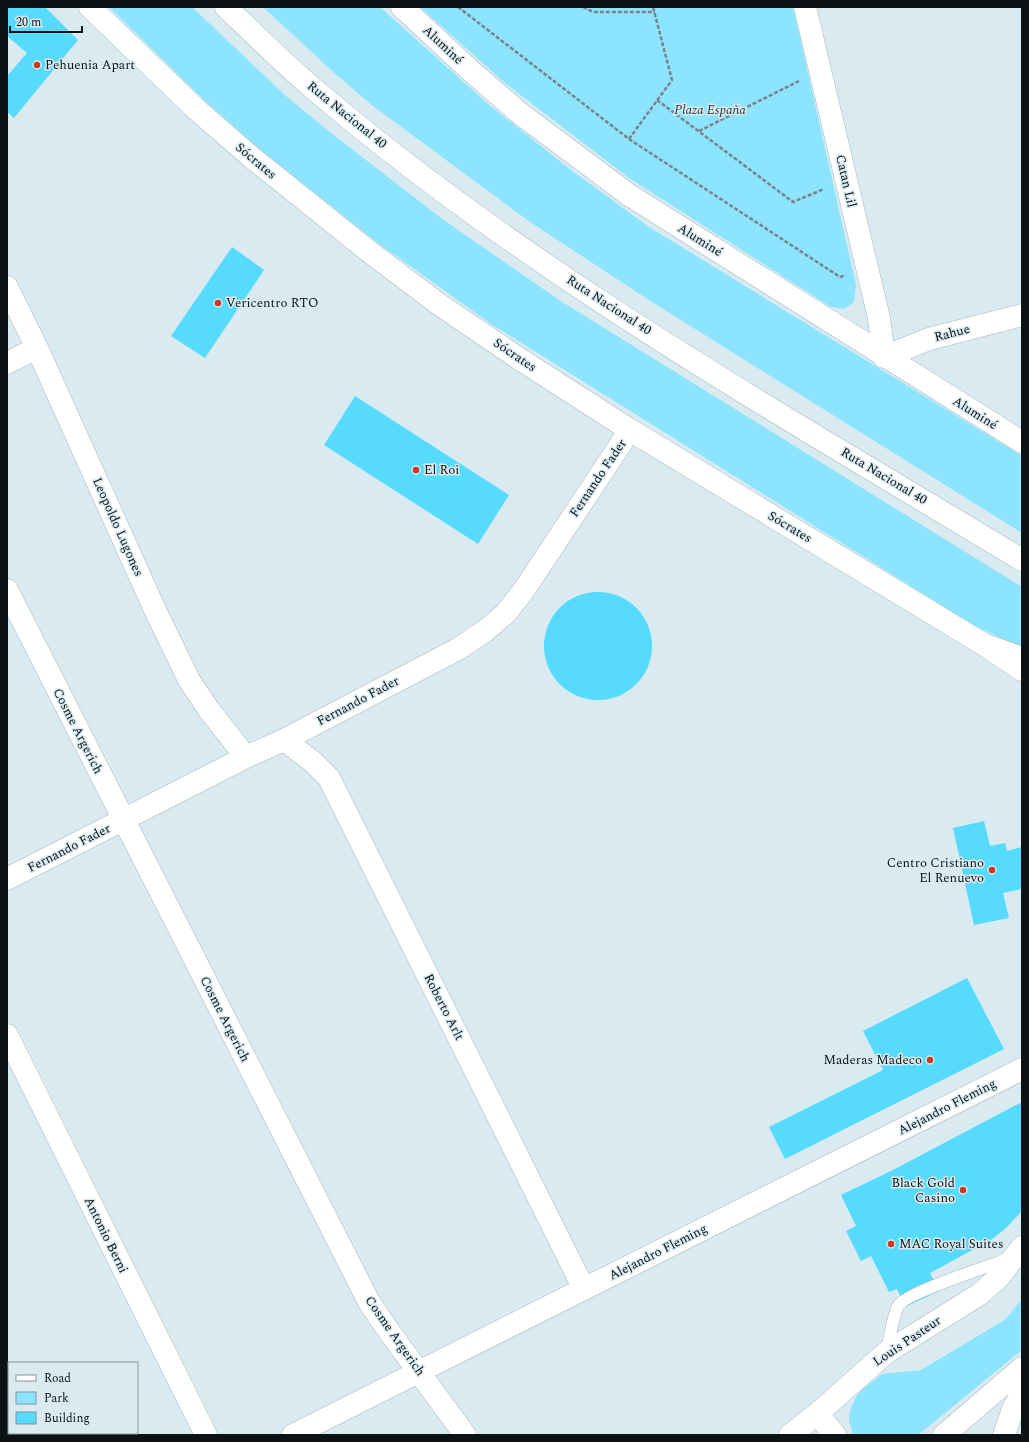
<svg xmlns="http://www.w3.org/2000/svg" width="1029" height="1442" font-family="Spectral,serif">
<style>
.green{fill:#8de4fe}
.building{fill:#56dafe}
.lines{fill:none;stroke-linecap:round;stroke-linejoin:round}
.service-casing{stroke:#a7b8be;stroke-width:13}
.minor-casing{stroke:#a7b8be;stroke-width:23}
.tertiary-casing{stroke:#a7b8be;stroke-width:23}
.primary-casing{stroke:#a7b8be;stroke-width:23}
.path{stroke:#788488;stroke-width:2.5;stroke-dasharray:4 2;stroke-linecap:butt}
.service{stroke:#fff;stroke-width:12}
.minor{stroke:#fff;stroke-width:22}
.tertiary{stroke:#fff;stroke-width:22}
.primary{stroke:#fff;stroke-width:22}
.poi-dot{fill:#c63a24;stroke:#d9ebf1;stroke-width:1.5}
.labels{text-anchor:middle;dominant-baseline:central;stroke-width:3;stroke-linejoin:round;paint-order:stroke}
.street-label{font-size:13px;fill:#0c1214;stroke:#d9ebf1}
.poi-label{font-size:13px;fill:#0c1214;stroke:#d9ebf1;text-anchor:start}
.park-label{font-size:13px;font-style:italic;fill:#21373e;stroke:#d9ebf1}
</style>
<rect width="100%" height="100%" fill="#d9ebf1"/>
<path class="green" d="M109,7H192L286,96L331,133L441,218L559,300L1022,587V648L973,625L491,324L378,243L262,151L203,99Z
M263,7H380L487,103L567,167L649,227L1022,456V533L652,302L530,222L373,106L332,71Z
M420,7H793L856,285L854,302L844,309L831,307L629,178L506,84Z
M1022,1299V1350L918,1435H853L849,1420L850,1410L857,1395L864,1388L882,1374L921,1370L1006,1319Z"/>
<path class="building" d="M7,7H45L78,40L14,118L7,112V76L27,53L7,36Z
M232,247L264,270L205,358L171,336Z
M355,396L509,495L478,544L324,445Z
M544 646a54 54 0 1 1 108 0a54 54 0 1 1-108 0Z
M984,821L990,846L1005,843L1007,851L1022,847V889L1003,893L1009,918L974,925L953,828Z
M967,978L1004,1049L785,1159L769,1127L883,1070L863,1031Z
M1022,1102V1211L1006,1228L991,1240L930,1273L939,1291L905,1307L897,1289L889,1292L871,1256L861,1261L846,1231L856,1226L841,1195L893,1170Z"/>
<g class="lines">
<defs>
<path id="service" d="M887,1351C890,1338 892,1319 898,1306C905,1293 992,1265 1011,1258"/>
<path id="minor" d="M805,7L879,318L884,357L929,339L1022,315
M7,287L37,348L156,612L189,680L209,710L246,757
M7,363L37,348
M7,590L369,1302L388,1330L465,1435
M284,740L312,761L329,778L584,1289
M7,879L246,757L284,740L458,649L485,631L506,613L524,590L630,430
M7,1035L206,1435
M293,1435L1022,1069
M790,1435L817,1414"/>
<path id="tertiary" d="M90,7L197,110L250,156L371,253L440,305L518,358L630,430L983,644L1022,670
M402,7L472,72L522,115L629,195L1022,442
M817,1414L887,1352L980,1294L999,1277L1022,1247"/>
<path id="primary" d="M226,7C255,35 284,64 315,90C531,274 781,414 1022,560
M983,644L1022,658
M817,1414L835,1435
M944,1435L1022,1368
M1004,1435L1013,1409L1022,1393"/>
</defs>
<use href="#service" class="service-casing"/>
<use href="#minor" class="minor-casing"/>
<use href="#tertiary" class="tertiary-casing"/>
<use href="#primary" class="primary-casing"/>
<path class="path" d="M458,7L629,139L840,277L846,275
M583,7L593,12H655
M657,100L793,202L824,189
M699,131L799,81
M629,139L672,80L653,7"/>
<use href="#service" class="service"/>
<use href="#minor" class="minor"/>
<use href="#tertiary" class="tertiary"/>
<use href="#primary" class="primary"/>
</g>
<g class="poi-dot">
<circle cx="37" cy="65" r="4"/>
<circle cx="218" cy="303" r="4"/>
<circle cx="416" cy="470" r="4"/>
<circle cx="992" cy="870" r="4"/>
<circle cx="930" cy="1060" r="4"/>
<circle cx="963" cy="1190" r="4"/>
<circle cx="891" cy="1244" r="4"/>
</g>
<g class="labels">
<g class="street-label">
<text transform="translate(443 45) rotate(43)">Aluminé</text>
<text transform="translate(347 115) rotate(39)">Ruta Nacional 40</text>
<text transform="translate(256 161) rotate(40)">Sócrates</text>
<text transform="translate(846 181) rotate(77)">Catan Lil</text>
<text transform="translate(700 240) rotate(32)">Aluminé</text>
<text transform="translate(609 305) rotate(33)">Ruta Nacional 40</text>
<text transform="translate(952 333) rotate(-14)">Rahue</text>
<text transform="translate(515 355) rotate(34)">Sócrates</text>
<text transform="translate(975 413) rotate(32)">Aluminé</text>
<text transform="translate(884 476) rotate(31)">Ruta Nacional 40</text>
<text transform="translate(598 478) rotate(-56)">Fernando Fader</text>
<text transform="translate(118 527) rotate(66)">Leopoldo Lugones</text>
<text transform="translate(790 527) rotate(31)">Sócrates</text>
<text transform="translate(358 701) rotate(-28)">Fernando Fader</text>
<text transform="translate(78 731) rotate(63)">Cosme Argerich</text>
<text transform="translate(69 848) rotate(-27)">Fernando Fader</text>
<text transform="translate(444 1007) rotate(63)">Roberto Arlt</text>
<text transform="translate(225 1019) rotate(63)">Cosme Argerich</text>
<text transform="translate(947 1107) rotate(-27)">Alejandro Fleming</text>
<text transform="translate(106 1235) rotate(64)">Antonio Berni</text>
<text transform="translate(658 1252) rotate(-27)">Alejandro Fleming</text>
<text transform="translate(395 1336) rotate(55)">Cosme Argerich</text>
<text transform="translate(907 1341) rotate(-34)">Louis Pasteur</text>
</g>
<g class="poi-label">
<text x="45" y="65">Pehuenia Apart</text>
<text x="226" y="303">Vericentro RTO</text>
<text x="424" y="470">El Roi</text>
<text x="984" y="863" text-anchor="end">Centro Cristiano<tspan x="984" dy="15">El Renuevo</tspan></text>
<text x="922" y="1060" text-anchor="end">Maderas Madeco</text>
<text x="955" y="1183" text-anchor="end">Black Gold<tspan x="955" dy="15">Casino</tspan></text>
<text x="899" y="1244">MAC Royal Suites</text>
</g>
<g class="park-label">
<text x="710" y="110">Plaza España</text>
</g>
</g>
<rect width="1029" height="1442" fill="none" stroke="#0c1214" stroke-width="16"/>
<rect x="8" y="1362" width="130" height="72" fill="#d9ebf1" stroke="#879499"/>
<rect x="16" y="1375" width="20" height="6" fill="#ffffff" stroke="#879499"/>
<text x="44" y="1382" font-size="12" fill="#0c1214">Road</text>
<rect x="16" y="1392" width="20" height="12" fill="#8de4fe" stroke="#879499"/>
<text x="44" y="1402" font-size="12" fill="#0c1214">Park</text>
<rect x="16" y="1412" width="20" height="12" fill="#56dafe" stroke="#879499"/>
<text x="44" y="1422" font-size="12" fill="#0c1214">Building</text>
<path d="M10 26v6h72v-6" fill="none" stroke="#0c1214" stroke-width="2"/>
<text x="16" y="26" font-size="12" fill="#0c1214" stroke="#d9ebf1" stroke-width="3" paint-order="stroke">20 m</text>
</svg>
